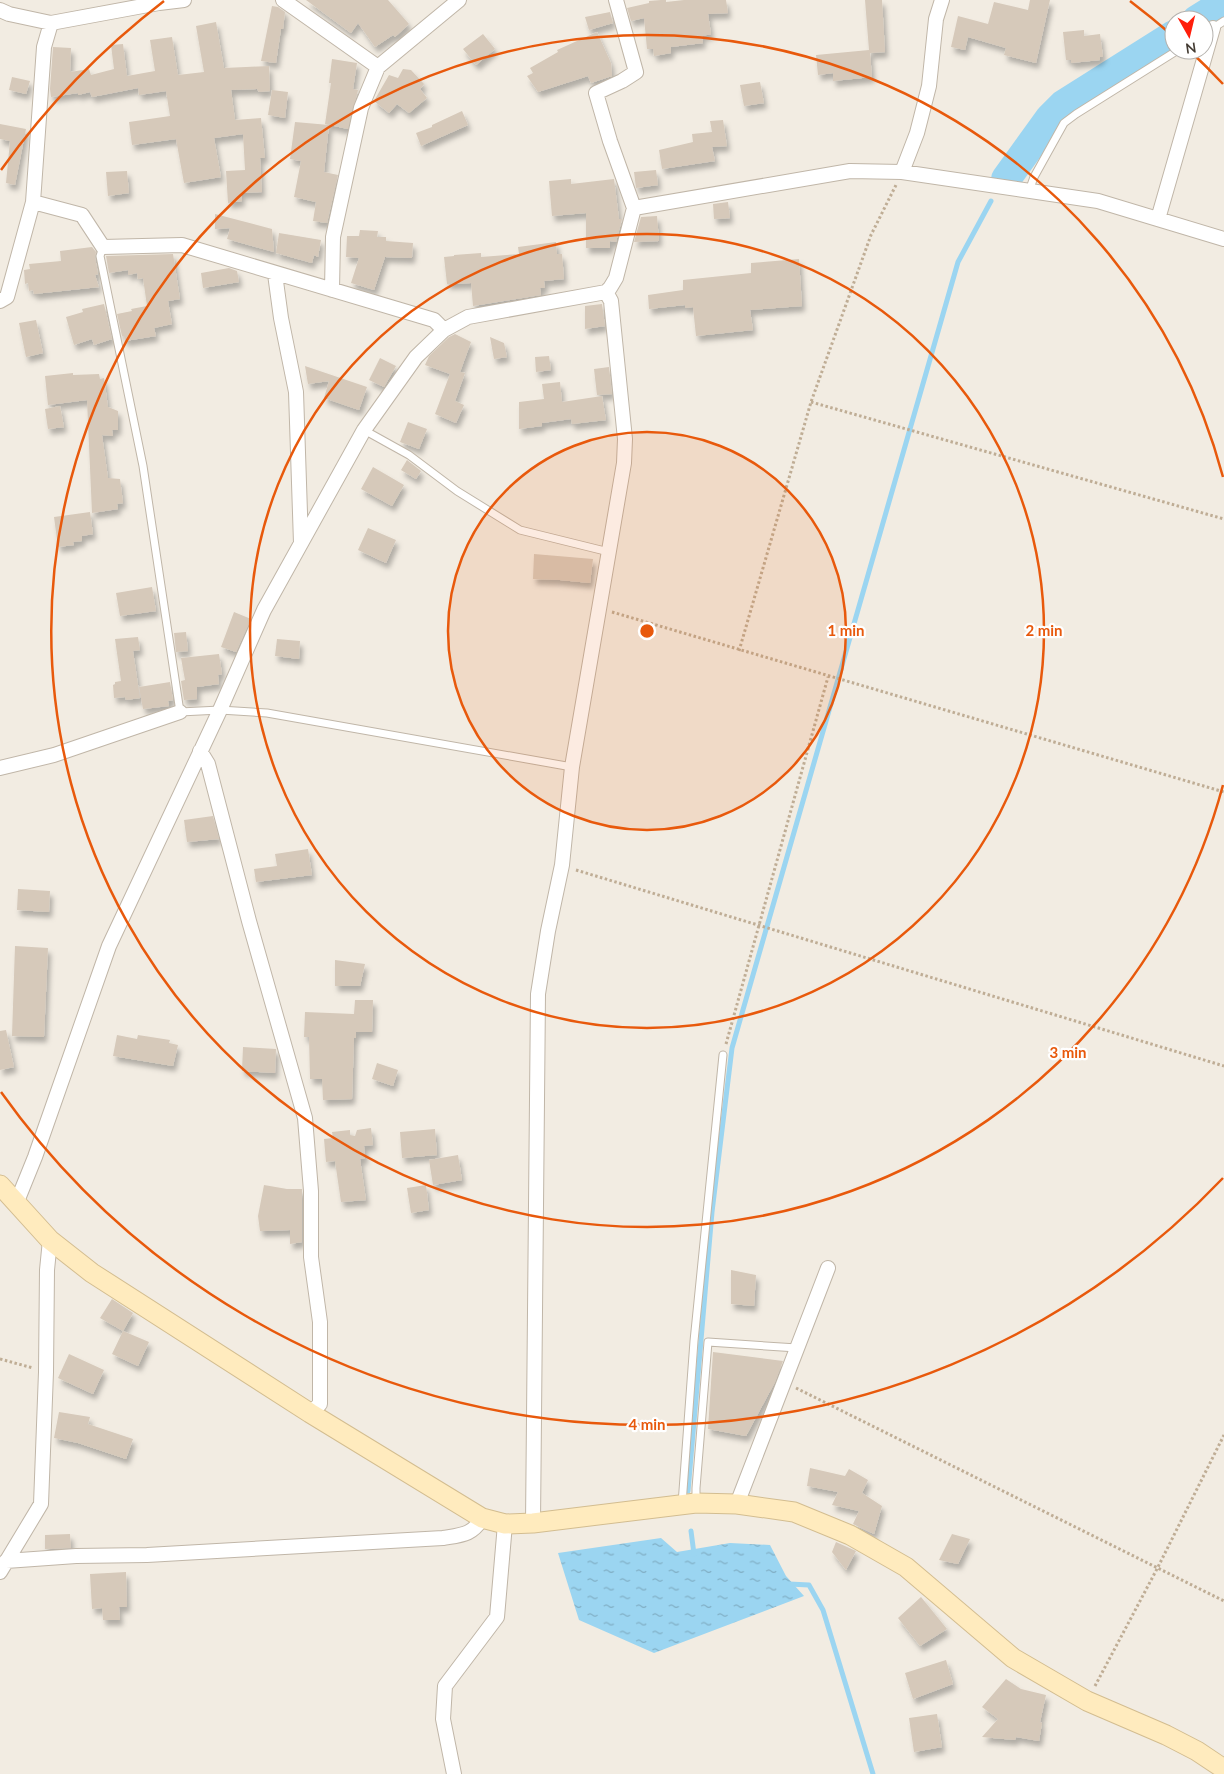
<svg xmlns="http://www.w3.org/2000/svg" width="1224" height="1774" font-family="Lato,sans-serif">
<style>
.water{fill:url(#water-ripples)}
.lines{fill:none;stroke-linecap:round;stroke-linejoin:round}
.stream{stroke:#9bd5f1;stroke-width:5}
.river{stroke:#9bd5f1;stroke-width:30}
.building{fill:#d6c9ba;filter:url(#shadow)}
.lane-casing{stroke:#c0b6a8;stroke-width:9}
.street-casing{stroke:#c0b6a8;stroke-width:16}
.secondary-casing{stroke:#d3bd90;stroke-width:21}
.path{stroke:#bfad95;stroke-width:3;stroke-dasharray:2.5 2.5;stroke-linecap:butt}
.lane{stroke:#fff;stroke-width:7}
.street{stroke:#fff;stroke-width:14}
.secondary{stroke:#ffebbe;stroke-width:19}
.ring{fill:none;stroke:#e8590c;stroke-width:2.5}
.centre{fill:#e8590c;stroke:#fff;stroke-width:2.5}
.ring-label{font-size:15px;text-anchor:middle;font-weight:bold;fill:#e8590c;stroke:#fff;stroke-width:4.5;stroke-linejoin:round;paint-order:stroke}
</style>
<defs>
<pattern id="water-ripples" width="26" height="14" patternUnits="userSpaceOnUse" patternTransform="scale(1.25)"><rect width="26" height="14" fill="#9bd5f1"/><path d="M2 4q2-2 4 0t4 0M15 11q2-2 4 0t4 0" fill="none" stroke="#80aec4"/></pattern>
<filter id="shadow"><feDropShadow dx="3" dy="5.5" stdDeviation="2.5" flood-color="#0004"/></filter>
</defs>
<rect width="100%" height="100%" fill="#f2ece2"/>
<path class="water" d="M661,1538L677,1552L730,1543L770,1545L786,1576L804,1596L654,1653L579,1620L558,1553Z"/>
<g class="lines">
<path class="stream" d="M688,1491L712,1212L732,1048L958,262L991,201
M691,1531L694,1554
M789,1584L809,1585L823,1610L873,1774"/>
<path class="river" d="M1197,20L1224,3
M1006,179L1050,118L1063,105L1174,35"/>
</g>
<path class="building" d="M306,0H388L409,24L395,37L393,35L375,47L358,23L351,33Z
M661,0H666V2L684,0H726L728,13L708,14L711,34L702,36L703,43L671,47V53L654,56L653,49H647L644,18L631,21L627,8L649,3V1Z
M865,0H882L885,52L870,53L872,77L833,81V73L818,75L816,55L869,50Z
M1030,0H1050L1036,63L1004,55L1006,48L968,37L965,50L951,47L958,16L988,24L994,2L1028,10Z
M272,6L278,7L285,12L283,29H281L276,63L261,61Z
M610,12L613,23L589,30L585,17Z
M216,22L224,68L269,66L270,91L259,92L257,89L231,90L235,120L261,118L265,158H260L262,192L241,193L242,201L228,203L226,171L245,170L243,134L214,138L221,177L184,183L176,139L132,145L129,122L170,116L166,91L139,95L138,88L92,97L90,92L78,95V93L51,97L50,89L53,47L71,48L70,72L89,69L91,75L114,69L111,45L123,44L127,76L155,71L150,40L172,37L178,75L204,72L196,26Z
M1084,30V36L1100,34L1103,57H1100V60L1071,63V60H1066L1063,32Z
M597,32L611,63L612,76L591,83L588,76L538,92L527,76L533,73L530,68L558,52L557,50Z
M483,34L495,49L476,65L463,49Z
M332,59L357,63L353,89L358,90L348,129L325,124L331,83H329Z
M403,69L411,70L424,84L420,89L427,98L409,113L397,104L389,113L374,101L389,75L398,78Z
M12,77L30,81L26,94L9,90Z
M760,82L764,103L744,106L740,85Z
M272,90L288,92L285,118L268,115Z
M462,111L468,125L421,146L416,133L432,127V125Z
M723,120L727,146L712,147L715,161L662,169L659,150L693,142L692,134L712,132L710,121Z
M295,122L329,125L324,172L338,175L327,223L313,221L316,202L294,197L301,161L290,159Z
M0,124L26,129L15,185L6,183L10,141L0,139Z
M656,170L658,185L636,188L634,172Z
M127,171L129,193L108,196L106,172Z
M571,179V184L614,179L619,219H622L616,242L610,241V248H586V213L552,216L549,181Z
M728,202L730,218L714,219L713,204Z
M215,214L272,229L274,252L227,239L230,228L215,229Z
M657,216L659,241L634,242L641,217Z
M360,230L378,231L377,237H386V241L413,243L412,258L385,257L374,290L351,283L359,258L346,257L347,236H359Z
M279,233L321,240L318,257L314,255L312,263L276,253Z
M556,242L557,254H562L564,279L544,281L545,288H540L541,295L473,306L471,283L447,284L444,257L454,256V255L481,253V257L519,254L518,247Z
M92,247L96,252L95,257L98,274L95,275L99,287L34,294L33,290L29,291L28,283L25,284L24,270L30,269L29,264L61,261L60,251Z
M173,254L180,299L168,301L172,324L154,328L156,336L125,341L124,336H122L117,314L132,311L131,309L147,306L143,278L138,279L137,273L128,275V270L109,273L106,256Z
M799,259L802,306L750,310L753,330L696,336L693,307L685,308V305L649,309L648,295L683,290V280L751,273V263Z
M229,268L237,271L239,282L203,288L201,273Z
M104,304L112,339L94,345L92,339L74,345L66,317L83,312L82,309Z
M602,304L605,326L585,329V306Z
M36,320L43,353L26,357L19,323Z
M455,334L471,342L460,372L465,373L455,401L464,405L456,423L435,414L450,374L425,365L429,356L449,337Z
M490,337L504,343L507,357L494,359Z
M549,356L551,370L536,372L535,357Z
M380,358L396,366L384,387L369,380Z
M305,366L367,387L359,410L324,398L329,381L308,384Z
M609,367L612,394L597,395L594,369Z
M73,373V375L99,374L100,379L104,378L108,407L118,411V430H112L113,436L102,435L108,478L120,479L123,503L117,504L118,509L92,513L87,400L48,405L45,376Z
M560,382L562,402L602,396L606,420L572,424L571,419L542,423V426L519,429V402L544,399L542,384Z
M60,406L64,427L48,429L45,409Z
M408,422L427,429L419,449L400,442Z
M407,460L421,471L416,479L401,470Z
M373,467L404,485L392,506L361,489Z
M90,512L93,534L82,536V541L73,542L74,545L58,547L54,517Z
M368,528L396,540L386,563L358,550Z
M534,554L593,559L590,583L560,580L533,579Z
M152,587L156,611L120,616L116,593Z
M234,612L251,619L236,652L221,647Z
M186,632L188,651L176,652L174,633Z
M138,637L140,650L133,651L140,698L126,700L125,697L114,698L113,685L115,684V682L121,681L115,639Z
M277,639L300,641L299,659L275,656Z
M219,654L222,674L218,675L219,684L197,687V699L184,700L181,681L185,680L181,658Z
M170,682L173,700L168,701L169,706L143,709L139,687Z
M213,816L219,839L187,842L184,820Z
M308,849L312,875L256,882L254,869L277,866L275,854Z
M18,889L50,891L49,912L17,910Z
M15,946L48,948L44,1037L12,1036Z
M335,960L365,964L360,986H335Z
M355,1000H373L372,1032H356V1038H354L352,1099L323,1100L322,1079H310L309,1037H304L305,1012L354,1014Z
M6,1030L14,1067L0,1070V1031Z
M117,1035L137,1039L138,1035L170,1040L169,1043L178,1045L173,1066L113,1056Z
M243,1047L276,1049L275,1073L242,1071Z
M377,1063L398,1070L393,1086L372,1079Z
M371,1128L373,1145L364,1146L365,1159H360L366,1200L341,1202L335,1161L326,1162L324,1139L333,1138L332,1132L350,1130V1135L355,1136L357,1130Z
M435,1129L437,1155L402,1158L400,1132Z
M458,1155L462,1180L433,1185L429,1160Z
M264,1185L287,1189H302V1242L290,1244V1230L260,1231L258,1216Z
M426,1185L429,1210L411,1213L407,1188Z
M731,1270L756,1275L754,1306L731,1304Z
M112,1299L133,1313L123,1331L100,1318Z
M123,1331L149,1342L138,1366L112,1354Z
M713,1352L783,1361L775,1382L746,1436L708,1429Z
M69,1354L104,1370L93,1394L58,1378Z
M59,1412L90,1417L88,1424L133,1439L126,1459L78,1443L54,1438Z
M810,1468L845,1476L849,1469L868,1480L862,1493L882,1506L874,1534L853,1524L859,1511L832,1505L838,1492L807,1486Z
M70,1534L71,1548L45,1549V1535Z
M952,1534L970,1539L958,1564L939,1560Z
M836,1542L856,1551L846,1570L832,1552Z
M126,1572L127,1607H119L120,1620H103L102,1608L92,1609L90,1574Z
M921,1597L947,1629L920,1646L898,1618Z
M946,1660L953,1684L913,1699L905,1673Z
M1006,1679L1021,1689L1046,1695L1040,1722L1042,1723L1039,1741L1016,1737L1015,1740L982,1737L998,1719L982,1707Z
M937,1714L942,1747L914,1752L909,1718Z"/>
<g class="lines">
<defs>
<path id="lane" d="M1204,34L1224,21
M1029,191L1034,177L1064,123L1076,114L1178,50
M103,247L100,256L143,466L180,712L220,710L267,713L572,767
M364,430L409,455L457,491L520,530L609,552
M696,1503V1488L708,1342L797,1348
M682,1504L694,1341L723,1055"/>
<path id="street" d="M283,0L378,67
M616,0L636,72L622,81L596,93L610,141L634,208
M0,10L9,14L51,23L159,3L184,0
M902,172L917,133L929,86L936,19L942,0
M33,202L82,215L103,247L182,245L434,320L444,330
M1158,219L1213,28
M275,274L281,318L296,392L301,543
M332,290L333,237L361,108L378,67L459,0
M0,301L7,297L33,202L44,47L51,23
M200,751L208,764L249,921L305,1118L311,1191V1257L320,1322V1404L310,1413
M0,768L54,755L180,712
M16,1204L35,1157L109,946L220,710L264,610L364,430L416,357L444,330L468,317L606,292L610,288L616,278L634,208L850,171L902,172L1098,201L1224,239
M737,1504L828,1268
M533,1523L538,994L548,931L562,865L572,767L624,463L625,439L611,301L606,292
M6,1561L76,1556L147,1555L443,1538C461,1535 473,1535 482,1518
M0,1572L41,1504L46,1372L47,1270L50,1240
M454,1774L443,1719L445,1686L497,1617L505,1524"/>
<path id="secondary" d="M0,1185L50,1240L92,1273L310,1413L482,1518L505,1524L533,1523L696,1503L737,1504L794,1512L850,1535L906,1567L1013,1658L1087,1701L1166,1735L1197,1751L1224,1769"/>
</defs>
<use href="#lane" class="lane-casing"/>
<use href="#street" class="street-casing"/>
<use href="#secondary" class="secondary-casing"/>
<path class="path" d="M811,402L1224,519
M612,612L1224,792
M739,651L811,402L871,235L896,185
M576,870L1224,1066
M726,1044L828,677
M0,1359L33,1368
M796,1388L1224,1601
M1095,1686L1158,1567L1224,1435"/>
<use href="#lane" class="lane"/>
<use href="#street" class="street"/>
<use href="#secondary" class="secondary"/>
</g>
<circle cx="647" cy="631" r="199" fill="#e8590c" fill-opacity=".12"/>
<g class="ring">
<circle cx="647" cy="631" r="199"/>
<circle cx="647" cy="631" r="397"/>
<path d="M1223 785A596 596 0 1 1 1223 477"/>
<path d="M1223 1178A794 794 0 0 1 1 1092M1 170A794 794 0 0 1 164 1M1130 1A794 794 0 0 1 1173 36M1189 50A794 794 0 0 1 1223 84"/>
</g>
<circle cx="647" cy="631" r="8" class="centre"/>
<g class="ring-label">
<text x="846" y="636">1 min</text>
<text x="1044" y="636">2 min</text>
<text x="1068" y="1058">3 min</text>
<text x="647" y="1430">4 min</text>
</g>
<g transform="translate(1189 35) rotate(172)"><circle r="24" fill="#ffffff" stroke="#b4b1ad"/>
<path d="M0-4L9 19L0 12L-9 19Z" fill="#ff1e0b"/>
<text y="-8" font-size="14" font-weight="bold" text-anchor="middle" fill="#433b32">N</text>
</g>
</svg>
